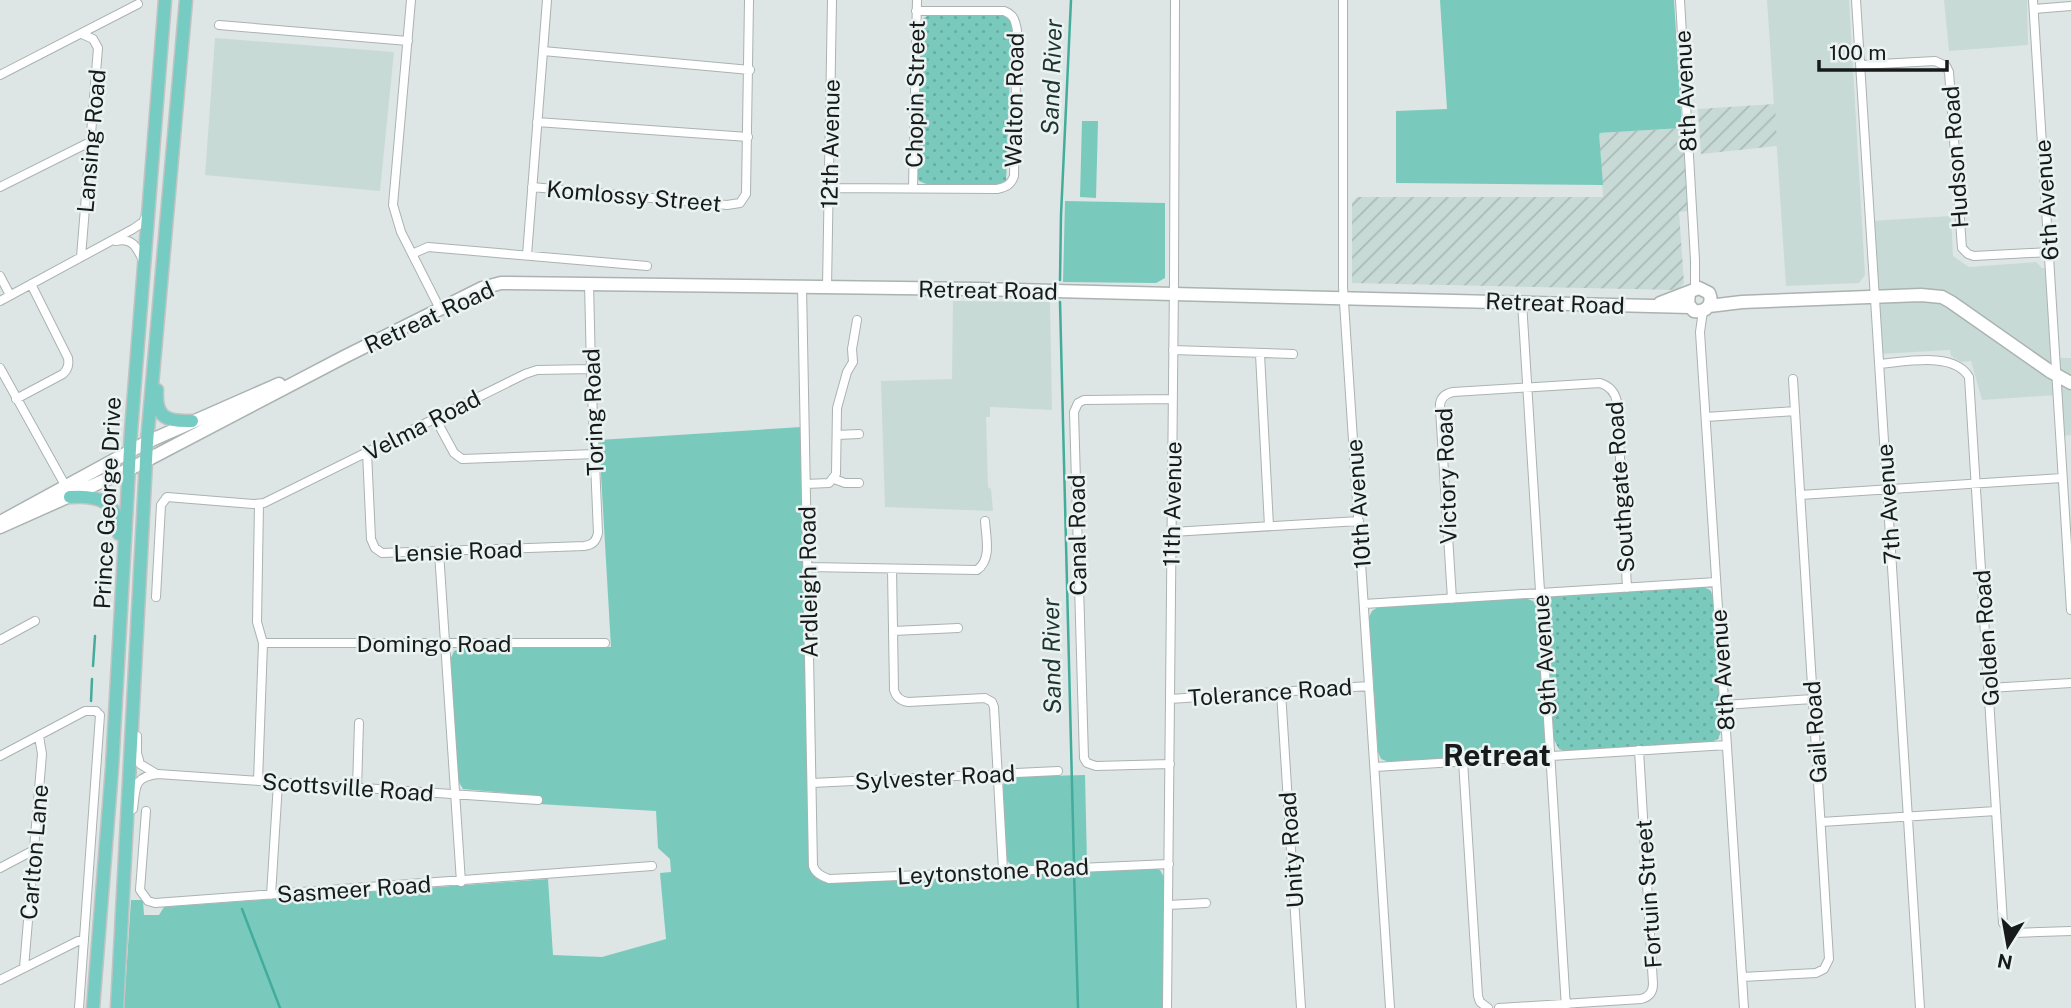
<svg xmlns="http://www.w3.org/2000/svg" width="2071" height="1008" font-family="'Public Sans',sans-serif">
<style>
.built{fill:#c8dad6}
.industrial{fill:url(#industrial-furrows)}
.grass{fill:#79cabc}
.park{fill:url(#park-dots)}
.lines{fill:none;stroke-linecap:round;stroke-linejoin:round}
.stream{stroke:#43ac9c;stroke-width:2.5}
.street-casing{stroke:#aab3b1;stroke-width:10}
.secondary-casing{stroke:#aab3b1;stroke-width:15}
.primary-casing{stroke:#c3c3c3;stroke-width:15}
.street{stroke:#fff;stroke-width:8}
.secondary{stroke:#fff;stroke-width:12}
.primary{stroke:#76ccc2;stroke-width:12}
.labels{text-anchor:middle;dominant-baseline:central;stroke-width:5;stroke-linejoin:round;paint-order:stroke}
.street-label{font-size:23px;fill:#171a1a;stroke:#eaf3f1}
.water-label{font-size:24px;font-style:italic;fill:#1d3430;stroke:#eaf3f1}
.district-label{font-size:30px;font-weight:bold;fill:#171a1a;stroke:#eaf3f1}
</style>
<defs>
<pattern id="industrial-furrows" width="10" height="10" patternUnits="userSpaceOnUse" patternTransform="scale(1.75)"><rect width="10" height="10" fill="#c8dad6"/><path d="M-1 1l2-2M0 10L10 0M9 11l2-2" fill="none" stroke="#abbab7"/></pattern>
<pattern id="park-dots" width="8" height="8" patternUnits="userSpaceOnUse" patternTransform="scale(1.75)"><rect width="8" height="8" fill="#79cabc"/><path d="M2 2h.1M6 6h.1" fill="none" stroke="#68ada1" stroke-width="1.8" stroke-linecap="round"/></pattern>
</defs>
<rect width="100%" height="100%" fill="#dde6e4"/>
<path class="built" d="M1767,0H1849L1865,275L1859,283L1786,286Z
M1944,0H2027L2028,45L1949,51Z
M215,38L394,52L380,191L205,175Z
M1951,216L1953,256L1969,267L2036,262L2042,268H2051L2057,358H2071V435L2060,436L2057,395L1982,400L1971,361L1961,362L1951,356L1950,350L1879,354L1871,221Z
M953,301L1050,302L1052,410L990,407V417H986L988,487L991,489L993,511L885,507L881,381L952,379Z"/>
<path class="industrial" d="M1775,104L1777,146L1701,154L1698,109Z
M1682,128L1688,211L1679,212L1684,283L1678,290L1352,283V203L1357,197H1603L1599,133Z"/>
<path class="grass" d="M1440,0H1674L1682,128L1599,133L1603,185L1396,183V111L1447,109Z
M1082,121H1098L1096,198L1080,197Z
M1065,201L1165,203V278L1156,283L1063,282Z
M801,427L810,868C813,876 817,880 825,882L1155,868L1160,870L1164,877L1163,1008H124L131,900H143L144,915H159L164,907L548,879L553,955L602,957L666,939L660,873L671,872L670,859L658,848L656,811L539,804V796L463,789L458,781L450,660L454,651L461,648L611,647L599,440Z
M1525,598L1533,601L1537,606L1546,741L1544,748L1534,753L1389,762L1381,759L1378,752L1369,617L1372,611L1378,607Z
M1085,775L1087,863L1016,866L1010,864L1006,859L1003,787L1004,781L1010,777Z"/>
<path class="park" d="M927,16H1006L1012,23L1006,183L1001,186L926,184L919,181L917,177L921,20Z
M1702,586L1710,590L1713,596L1722,729L1718,739L1712,742L1564,751L1559,749L1554,740L1544,607L1547,600L1553,596Z"/>
<g class="lines">
<path class="stream" d="M1060,280L1061,215L1071,0
M1060,302L1074,865
M93,666L95,636
M91,701L92,679
M1074,871L1078,1008
M242,909L280,1008"/>
<defs>
<path id="street" d="M411,0L393,205L401,232L440,309
M1343,0V287L1390,1008
M1680,0L1695,260V288
M1856,0L1920,1008
M2033,0L2071,610
M2034,9L2071,6
M219,25L408,41
M543,51L750,70
M1861,65L1935,61L1946,66L1949,72L1962,248L1968,254L1974,256L2050,252
M0,75L138,4
M537,122L748,137
M0,187L90,142
M532,187L727,205L740,203L746,194L749,0
M829,188L997,189C1006,187 1011,185 1014,176L1017,30C1015,20 1014,15 1004,11H916
M913,188L917,0
M116,241C132,237 137,247 143,261
M412,254L428,247L647,266
M527,255L547,0
M81,257L98,48L93,39L82,34
M0,276L10,295
M802,287L813,866C816,874 822,876 829,879L1169,864
M827,287L832,0
M0,301L133,229L143,222L147,214
M1522,302L1566,1008
M1703,311L1700,332L1744,1008
M1173,350L1293,354
M1260,354L1269,526
M1879,364C1905,362 1954,351 1969,377L2003,923L2008,930L2014,933L2071,931
M0,368L65,485
M16,399L63,374C68,369 69,365 68,358L31,284
M1706,417L1795,411
M435,418L454,453L462,459L595,454
M837,435L859,434
M367,452L371,539L375,548L382,553L584,546C592,545 596,542 598,533L591,369L589,283
M834,479L845,483H859
M806,484L829,483L836,474L837,408L847,372L853,362L852,349L857,320
M1800,495L2062,478
M1172,532L1359,521
M439,552L461,882
M808,567L977,570C992,560 986,537 985,521
M892,569L894,690C896,697 901,701 908,702L985,698L992,702L994,707L1003,870
M156,597L161,505L167,497L253,504L264,503L525,374L537,370L591,369
M1452,599L1440,409C1439,399 1444,394 1453,392L1600,383C1610,386 1615,392 1617,402L1627,588
M1364,604L1716,582
M893,631L958,628
M0,640L35,621
M263,643H605
M1989,688L2071,683
M1281,692L1301,1008
M1170,699L1369,686
M1724,705L1813,699
M137,736V753L140,764L155,773
M0,756L85,711H96L100,715L79,1008
M1463,761L1478,996L1480,1002L1488,1008
M1170,764L1096,766L1087,763L1084,758L1074,412L1078,403L1084,400L1173,399
M1375,767L1727,745
M258,781L263,643L257,622L259,504
M812,783L1058,771
M357,788L359,723
M133,809C136,787 133,777 158,774L538,800
M146,811L140,890L148,901L155,903L652,866
M1821,822L1996,811
M0,868L34,850
M271,895L278,783
M1168,905L1206,903
M24,968L42,754L39,736
M1742,977L1816,973L1824,969L1829,959L1793,379
M0,980L78,941H84
M1167,1008L1174,282L1175,0
M1499,1008L1641,999C1649,997 1653,992 1653,984L1639,750"/>
<path id="secondary" d="M1660,303L1699,288L1709,293C1714,304 1706,313 1694,311L1688,304L1689,293
M1709,306L1742,302L1921,295L1942,297L1951,302L2051,372L2071,383
M4,520L147,442L279,384
M0,527L130,469L344,357L482,288L501,283L977,289L1690,307"/>
<path id="primary" d="M157,390C155,418 167,422 192,421
M70,497C98,495 119,501 119,534
M93,1008L112,768L131,431L165,0
M117,1008L147,442L186,0"/>
</defs>
<use href="#street" class="street-casing"/>
<use href="#secondary" class="secondary-casing"/>
<use href="#primary" class="primary-casing"/>
<use href="#street" class="street"/>
<use href="#secondary" class="secondary"/>
<use href="#primary" class="primary"/>
</g>
<g class="labels">
<g class="street-label">
<text transform="translate(1685 91) rotate(-93)">8th Avenue</text>
<text transform="translate(915 94) rotate(-89)">Chopin Street</text>
<text transform="translate(1014 100) rotate(-89)">Walton Road</text>
<text transform="translate(91 141) rotate(-85)">Lansing Road</text>
<text transform="translate(830 144) rotate(-89)">12th Avenue</text>
<text transform="translate(1955 157) rotate(-94)">Hudson Road</text>
<text transform="translate(634 196) rotate(5)">Komlossy Street</text>
<text transform="translate(2046 200) rotate(-94)">6th Avenue</text>
<text transform="translate(988 290) rotate(1)">Retreat Road</text>
<text transform="translate(1555 303) rotate(2)">Retreat Road</text>
<text transform="translate(429 317) rotate(-25)">Retreat Road</text>
<text transform="translate(593 412) rotate(-92)">Toring Road</text>
<text transform="translate(422 425) rotate(-27)">Velma Road</text>
<text transform="translate(1446 476) rotate(-92)">Victory Road</text>
<text transform="translate(1620 487) rotate(-94)">Southgate Road</text>
<text transform="translate(107 503) rotate(-87)">Prince George Drive</text>
<text transform="translate(1172 504) rotate(-89)">11th Avenue</text>
<text transform="translate(1358 504) rotate(-94)">10th Avenue</text>
<text transform="translate(1888 504) rotate(-94)">7th Avenue</text>
<text transform="translate(1077 535) rotate(-91)">Canal Road</text>
<text transform="translate(458 551) rotate(-2)">Lensie Road</text>
<text transform="translate(808 582) rotate(-91)">Ardleigh Road</text>
<text transform="translate(1986 638) rotate(-94)">Golden Road</text>
<text x="434" y="643">Domingo Road</text>
<text transform="translate(1544 655) rotate(-94)">9th Avenue</text>
<text transform="translate(1722 670) rotate(-94)">8th Avenue</text>
<text transform="translate(1270 692) rotate(-4)">Tolerance Road</text>
<text transform="translate(1815 732) rotate(-94)">Gail Road</text>
<text transform="translate(935 777) rotate(-3)">Sylvester Road</text>
<text transform="translate(348 787) rotate(4)">Scottsville Road</text>
<text transform="translate(1291 850) rotate(-94)">Unity Road</text>
<text transform="translate(34 852) rotate(-85)">Carlton Lane</text>
<text transform="translate(993 871) rotate(-3)">Leytonstone Road</text>
<text transform="translate(354 889) rotate(-4)">Sasmeer Road</text>
<text transform="translate(1648 894) rotate(-94)">Fortuin Street</text>
</g>
<g class="water-label">
<text transform="translate(1051 77) rotate(-88)">Sand River</text>
<text transform="translate(1051 656) rotate(-91)">Sand River</text>
</g>
<g class="district-label">
<text x="1497" y="755">Retreat</text>
</g>
</g>
<g transform="translate(2008 945) rotate(191)" stroke="#eaf3f1" stroke-width="5" paint-order="stroke">
<path d="M0-5L12 26L0 18L-12 26Z" fill="#171a1a"/>
<text y="-10" font-size="19" font-weight="bold" text-anchor="middle" fill="#171a1a">N</text>
</g>
<path d="M1819 60v10h128v-10" fill="none" stroke="#171a1a" stroke-width="3.5"/>
<text x="1829" y="60" font-size="21" fill="#171a1a" stroke="#eaf3f1" stroke-width="5" paint-order="stroke">100 m</text>
</svg>
